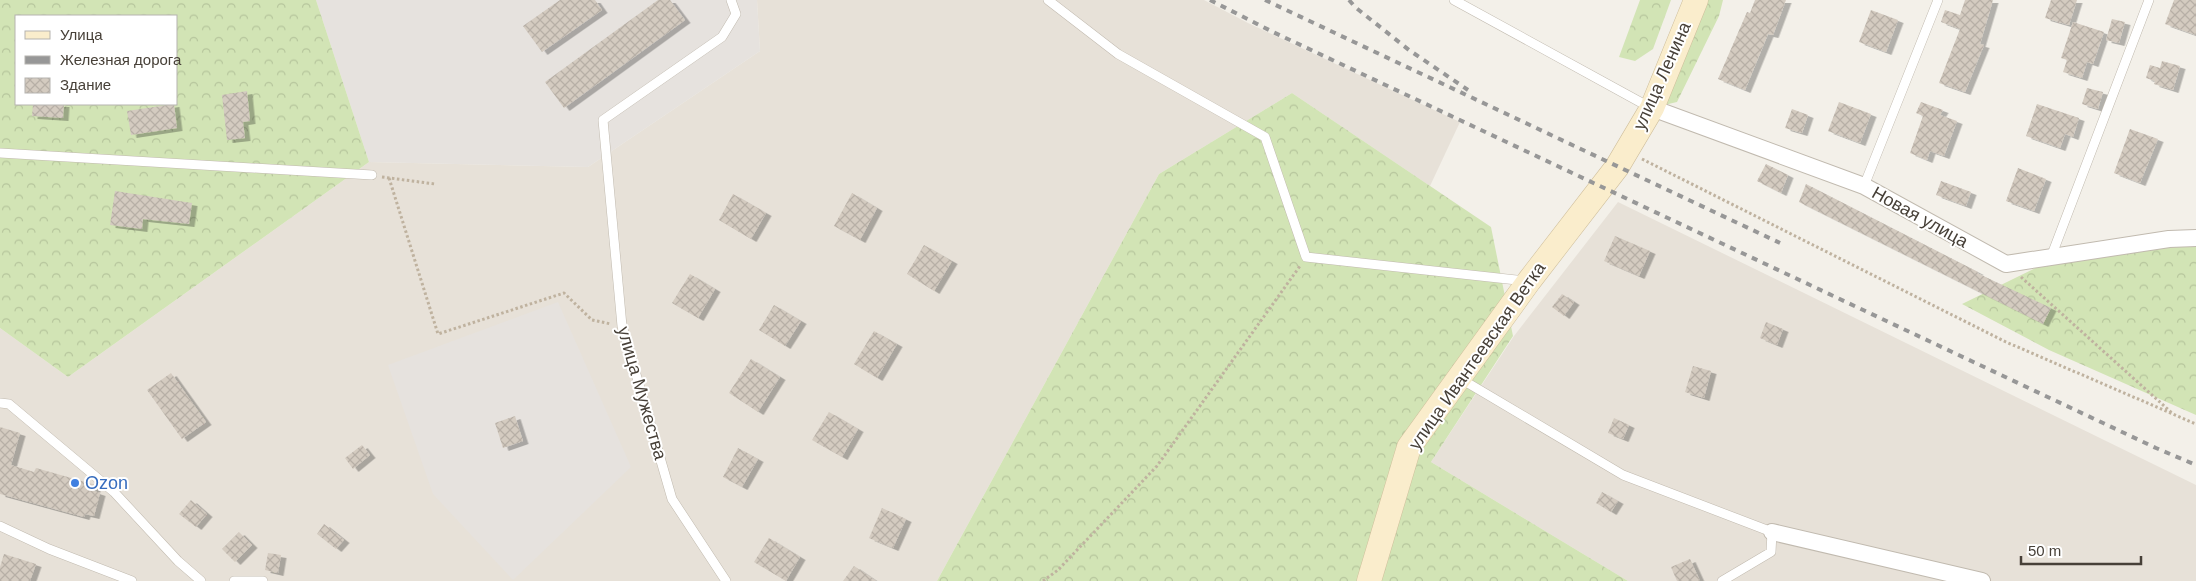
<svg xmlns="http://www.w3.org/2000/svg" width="2196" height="581" font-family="Helvetica,sans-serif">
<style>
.residential{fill:#e7e1d8}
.industrial{fill:#e6e2de}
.forest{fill:url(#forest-crowns);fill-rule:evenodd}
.building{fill:url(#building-cross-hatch);filter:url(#shadow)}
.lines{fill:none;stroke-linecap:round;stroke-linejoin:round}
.lane-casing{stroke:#c1baaf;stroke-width:10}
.street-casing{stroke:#c1baaf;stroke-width:18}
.secondary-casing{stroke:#cfbf9c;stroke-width:25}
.path{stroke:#bfb29f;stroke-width:3;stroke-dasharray:2.5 2.5;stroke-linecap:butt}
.lane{stroke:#fff;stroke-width:9}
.street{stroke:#fff;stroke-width:16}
.secondary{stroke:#faedcc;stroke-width:24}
.rail{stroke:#979797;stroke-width:4;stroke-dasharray:6 6;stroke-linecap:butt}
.shop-dot{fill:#3f7fe0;stroke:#fff;stroke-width:2}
.labels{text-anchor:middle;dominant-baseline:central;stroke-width:4;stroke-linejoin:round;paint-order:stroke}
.street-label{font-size:18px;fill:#474038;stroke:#fff}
.shop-label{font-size:18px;fill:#366cbe;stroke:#fff;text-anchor:start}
</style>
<defs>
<pattern id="forest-crowns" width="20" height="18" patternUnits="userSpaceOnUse" patternTransform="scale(1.25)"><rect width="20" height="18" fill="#d2e4b5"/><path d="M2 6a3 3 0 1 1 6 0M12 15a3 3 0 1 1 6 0" fill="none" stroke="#b6c59c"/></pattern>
<pattern id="building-cross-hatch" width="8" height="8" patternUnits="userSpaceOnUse" patternTransform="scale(1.25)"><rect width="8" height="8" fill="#d4cbc0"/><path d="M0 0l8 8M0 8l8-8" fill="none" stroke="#b7afa6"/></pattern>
<filter id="shadow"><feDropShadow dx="5.5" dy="3" stdDeviation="0" flood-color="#0004"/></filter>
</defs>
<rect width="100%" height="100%" fill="#f3f0e9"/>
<path class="residential" d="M757,0H1204L1248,23L1460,122L1430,186L1292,93L1159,174L937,581H0V328L68,377L369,162L588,167L760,51Z
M1618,202L2196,485V581H1628L1431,462L1514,336Z"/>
<path class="industrial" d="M316,0H757L760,51L588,167L369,162Z
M558,302L631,467L513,580L433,494L388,365Z"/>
<path class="forest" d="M0,0H316L369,162L68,377L0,328ZM16,16H176V104H16Z
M1640,0H1671L1653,49L1635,61L1619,57Z
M1702,0H1723L1719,16L1677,102L1664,105Z
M1292,93L1491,227L1513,336L1431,462L1628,581H937L1159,174Z
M2196,230V415L2049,350L1962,304L2074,249Z"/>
<path class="building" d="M560,0H595L602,10L542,52L523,26Z
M658,0H670L685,20L564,108L545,82Z
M1755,0H1786L1773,35L1768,34L1745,90L1718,79L1747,12L1750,13Z
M1965,0H1993L1980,44L1984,45L1965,92L1939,83L1960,29L1941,22L1945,10L1960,15Z
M2051,0H2077L2069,25L2045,18Z
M2174,0H2196V35L2165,24Z
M1871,10L1898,20L1886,52L1859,42Z
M2112,19L2125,22L2119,43L2106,40Z
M2073,22L2104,32L2093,64L2087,62L2082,78L2063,72L2067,60L2061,58Z
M2162,61L2180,66L2173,90L2154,84L2155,81L2146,78L2150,65L2160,68Z
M2087,88L2103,92L2098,109L2082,104Z
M247,91L250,121L243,122L245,138L227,140L222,95Z
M1839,102L1871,114L1860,143L1828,131Z
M1921,102L1943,110L1940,115L1957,121L1944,156L1930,151L1927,160L1910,153L1923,116L1916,113Z
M33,104H64L63,118L32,116Z
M174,104L177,128L131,135L127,111Z
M2037,104L2079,118L2073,137L2065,134L2060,148L2026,136Z
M1792,109L1808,115L1802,133L1785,128Z
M2130,129L2158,139L2140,183L2114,173Z
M1766,164L1788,175L1781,193L1757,181Z
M2018,168L2046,179L2034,211L2006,201Z
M1941,181L1971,192L1966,206L1936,195Z
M1806,184L1978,272L1977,273L2051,308L2043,324L1799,202Z
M115,191L192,203L189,224L143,219L142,229L110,225Z
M852,193L877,208L860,240L834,226Z
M733,194L766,213L751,239L719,220Z
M1615,236L1650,251L1639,276L1604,261Z
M924,245L952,261L934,291L907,274Z
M690,274L715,289L698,318L672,303Z
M1562,294L1574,302L1564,316L1552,307Z
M774,305L801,321L785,346L759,330Z
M1766,322L1783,329L1777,345L1760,338Z
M874,331L897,344L877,378L854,364Z
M751,359L780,377L758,412L729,393Z
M1693,366L1711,371L1704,398L1685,392Z
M171,373L206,422L182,439L147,390Z
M829,412L858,429L842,457L812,440Z
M515,416L523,441L503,448L495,423Z
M1614,418L1629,425L1623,439L1608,433Z
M0,427L20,433L11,465L34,472L36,468L96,485L94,491L100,493L94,516L85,514L84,517L0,494Z
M362,445L370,455L353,469L345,458Z
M738,448L758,459L742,487L723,477Z
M1602,492L1618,501L1611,512L1596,503Z
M191,500L207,514L196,527L179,514Z
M882,508L906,519L893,548L869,538Z
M324,524L344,540L336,549L317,534Z
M239,532L252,545L235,562L222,549Z
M769,538L800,557L786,581L754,562Z
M268,553L281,555L278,573L265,570Z
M4,554L36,564L30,581H0V567Z
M1690,559L1700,581H1677L1671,567Z
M854,566L876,581H843Z"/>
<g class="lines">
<defs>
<path id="lane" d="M1048,0L1118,54L1265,137L1306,257L1526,281
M1454,0L1651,108
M0,153L372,175
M1864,186L1938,0
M2051,257L2149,0
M1461,379L1623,475L1772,532L1771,552L1722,581
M0,403L9,404L114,492L178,561L201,581
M0,526L49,549L132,581
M234,581H263
M726,581L672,499L622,326L603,120L722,37L736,14L731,0"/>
<path id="street" d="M1652,108L1864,186L2006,264L2169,239L2196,238
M1772,532L1982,581"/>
<path id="secondary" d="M1369,581L1409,447L1529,281L1617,167L1652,108L1696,0"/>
</defs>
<use href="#lane" class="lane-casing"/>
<use href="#street" class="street-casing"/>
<use href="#secondary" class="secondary-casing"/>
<path class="path" d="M1642,159L2006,342L2196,424
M382,177L435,184
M389,178L438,334L564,293L592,320L611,324
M2021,277L2172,413
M1043,581L1058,570L1157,466L1300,266"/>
<use href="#lane" class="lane"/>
<use href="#street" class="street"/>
<use href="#secondary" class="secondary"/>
<path class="rail" d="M1210,0L1273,32L2156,448L2196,465
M1265,0L1780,243
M1349,0L1355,7L1409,50L1468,90"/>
</g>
<circle class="shop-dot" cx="75" cy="483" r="5"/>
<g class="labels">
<g class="street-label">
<text transform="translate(1662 76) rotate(-66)">улица Ленина</text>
<text transform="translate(1920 217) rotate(29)">Новая улица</text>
<text transform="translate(1477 356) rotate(-55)">улица Ивантеевская Ветка</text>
<text transform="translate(642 393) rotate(74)">улица Мужества</text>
</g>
<g class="shop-label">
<text x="85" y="483">Ozon</text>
</g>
</g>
<rect x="15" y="15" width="162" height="90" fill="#ffffff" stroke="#b5b3af"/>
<rect x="25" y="31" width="25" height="8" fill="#faedcc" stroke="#b5b3af"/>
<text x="60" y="40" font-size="15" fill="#474038">Улица</text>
<rect x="25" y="56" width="25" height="8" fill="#979797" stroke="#b5b3af"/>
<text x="60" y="65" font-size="15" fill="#474038">Железная дорога</text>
<rect x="25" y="78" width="25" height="15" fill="url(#building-cross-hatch)" stroke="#b5b3af"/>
<text x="60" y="90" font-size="15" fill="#474038">Здание</text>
<path d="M2021 556v8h120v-8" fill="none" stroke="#474038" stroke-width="2.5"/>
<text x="2028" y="556" font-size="15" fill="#474038" stroke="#ffffff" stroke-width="4" paint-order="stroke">50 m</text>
</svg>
